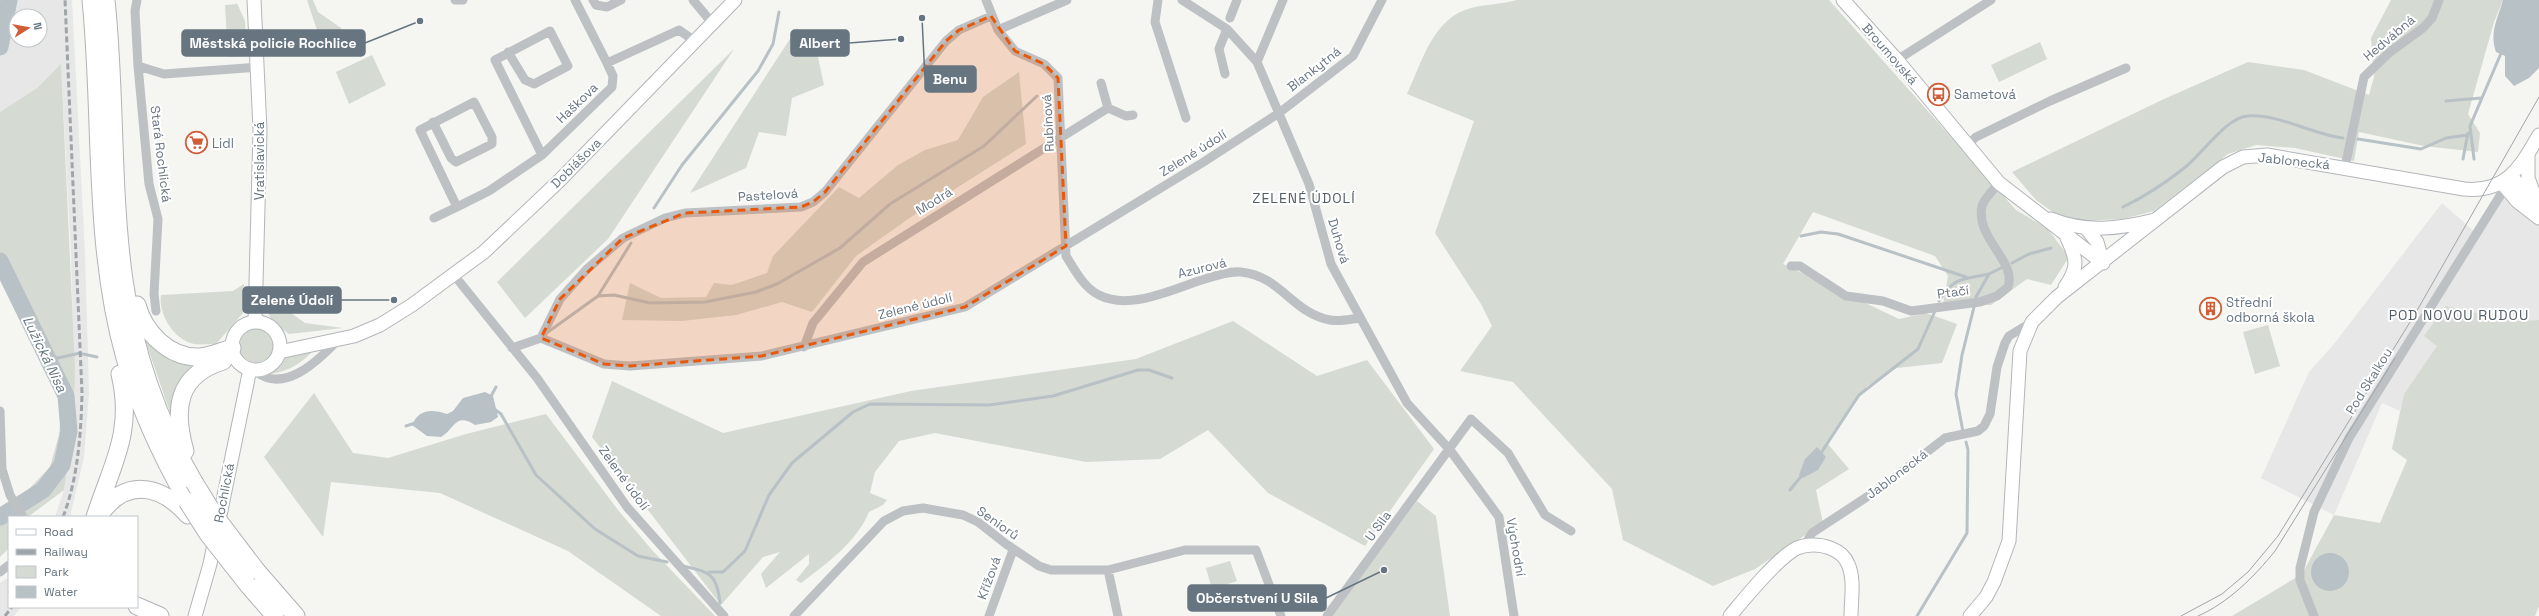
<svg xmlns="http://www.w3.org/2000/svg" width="2539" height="616" font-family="'Space Grotesk',sans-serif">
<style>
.built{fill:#e6e7e6;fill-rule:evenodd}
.green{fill:#d5dad2}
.water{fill:#b8c1c6}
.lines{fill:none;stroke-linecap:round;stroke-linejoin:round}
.stream{stroke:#b8c1c6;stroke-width:3}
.river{stroke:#b8c1c6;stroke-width:17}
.secondary-casing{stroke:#b2b6ba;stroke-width:15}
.highway-casing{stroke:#b0b4b7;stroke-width:19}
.street{stroke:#bdc1c4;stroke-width:9}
.secondary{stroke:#fff;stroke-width:13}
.highway{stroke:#fff;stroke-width:17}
.tram{stroke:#9fa5a9;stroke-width:1}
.rail{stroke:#9fa5a9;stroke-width:3;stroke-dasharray:6 3;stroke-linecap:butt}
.highway-bridge-casing{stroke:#b0b4b7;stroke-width:19;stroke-linecap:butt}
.highway-bridge{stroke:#fff;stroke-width:17}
.marked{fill:#e8590c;fill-opacity:0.2;stroke:#e8590c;stroke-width:3;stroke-dasharray:8 5;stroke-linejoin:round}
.labels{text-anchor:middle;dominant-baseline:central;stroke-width:4;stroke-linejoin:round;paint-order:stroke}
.street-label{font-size:13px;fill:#677580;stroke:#fff}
.poi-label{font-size:13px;fill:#677580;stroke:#fff;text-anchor:start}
.neighbourhood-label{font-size:14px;letter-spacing:1px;fill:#545e66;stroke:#fff}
.water-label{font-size:14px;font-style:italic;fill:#63757d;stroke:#fff}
.leader{fill:none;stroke:#677580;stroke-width:1.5}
.callout-dot{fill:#677580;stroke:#fff;stroke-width:1.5}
.callout{fill:#677580;stroke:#677580;stroke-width:1.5}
.callout-label{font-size:14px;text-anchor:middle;font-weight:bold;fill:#fff}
</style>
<rect width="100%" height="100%" fill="#f5f5f2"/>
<path class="built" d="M0,0H72L85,254L89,393L84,457L70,517H55L64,490L70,455L75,393L71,255L61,65L37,88L0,112ZM16,16H40V40H16Z
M2505,189L2539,218V320L2512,321L2446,306L2438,345L2404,394L2400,411L2382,403L2334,515L2261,478L2309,372L2334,344L2442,203L2477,234Z
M9,577V607H21L14,616H0V583Z"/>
<path class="green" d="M307,0H313L318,12L341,28C343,38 342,46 330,48L322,45Z
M1517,0H1829L2016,210L2047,228L2069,257L2051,285L2027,279L1991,305L1943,304L1948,276L1935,256L1813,212L1783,264L1899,319L1926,313L1957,324L1942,363L1897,368L1867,386L1827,443L1849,469L1816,490L1823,523L1755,569L1713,586L1623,540L1612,489L1513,382L1460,371L1492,326L1481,304L1435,233L1474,121L1407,94C1421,64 1432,22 1465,10C1481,4 1500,5 1517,0Z
M2391,0H2503L2494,22L2468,114L2480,133L2478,152L2424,146L2359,132L2354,161L2295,148L2256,145L2228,154L2154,211L2123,219L2082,221L2058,216L2036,200L2012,172L2164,99L2248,62L2304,70L2369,95L2374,77L2371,38Z
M236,1L245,21L247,50L241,56L228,57L225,5L237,4Z
M797,28L816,48L824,85L792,98L786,136L759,132L746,168L690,193Z
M2040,42L2047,59L1999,82L1991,65Z
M734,49L608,239L525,318L497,282Z
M372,55L386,85L349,104L336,72Z
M61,64L75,368L74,428L64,490L28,517H9V548L0,557V507L28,490L50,467L59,435L62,401L0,276V112L37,88Z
M1019,72L1026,144L911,217L856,256L812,312L782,302L736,315L682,321L622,320L630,283L661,298L706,297L714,283L732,285L767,273L773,256L839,187L859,198L898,165L925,150L958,140L983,97Z
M244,284L243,313L216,344C209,344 201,345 194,344C174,340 158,314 161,295L233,291Z
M2446,306L2512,321L2539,320V606L2535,616H2232L2302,574L2334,515L2380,523L2407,460L2392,449L2404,394L2437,346L2424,336Z
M266,308H284L305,323L343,328L289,334L272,321Z
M1233,321L1317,376L1367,360L1434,449L1365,546L1268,493L1208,430L1160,459L1086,462L935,433L899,441L875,472L870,493L887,500L883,505L869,512C856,543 827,563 801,583L796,580L809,564V554L766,588L761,574L780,552L763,557L721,605L592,437L612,381L723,433L911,391L1136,359Z
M2268,325L2280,366L2255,374L2243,332Z
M239 345a18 18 0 1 1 36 0a18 18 0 1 1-36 0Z
M145,340C161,355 173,364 196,365L187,375L171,415Z
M316,348C302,363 290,371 270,374C276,369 278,365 283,360C291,351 306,350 316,348Z
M314,393L353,453L388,458L466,434L546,414L618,510L652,550L715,616H661L568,551L440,493L331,482L323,537L264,457Z
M1417,501L1436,516L1450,616H1331Z
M1230,561L1237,581L1212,589L1206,568Z"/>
<path class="water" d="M2503,0H2539V68L2529,78L2514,86L2505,76V56L2496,52C2489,33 2498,18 2503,0Z
M485,392L493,396L498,417L491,422L475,425C455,412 455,429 441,437L427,436L412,425C419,409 432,409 447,414L453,411L463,398Z
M1817,447L1826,457L1818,470L1803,478L1799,475L1805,459Z
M2311 572a19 19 0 1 1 38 0a19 19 0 1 1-38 0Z"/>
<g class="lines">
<path class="stream" d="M2446,101L2481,98
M2358,139L2421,149L2446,138L2468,135
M2463,159L2468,133
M2474,159L2470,126L2502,51
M2123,207C2144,197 2165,183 2183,169C2201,156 2226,117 2248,116C2280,114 2311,134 2343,138
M654,208L682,165L758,71L773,44L779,12
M1801,236L1821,232L1838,234L1966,277
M2012,263L2029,254L2051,248
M598,296L631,243
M1976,297L1989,274L2003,267
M1939,301C1956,275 1962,280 1989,274
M548,332L598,296L614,295L650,303L705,302L756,292L777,284L840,248L890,204L984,146L1037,96
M83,354L97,357
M47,355L58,358L80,353
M490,398L496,387
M493,408L501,414L536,475L595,529L638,556L667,562
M406,426L415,423
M1963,432L1956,394L1962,355L1974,307
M1821,453L1859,395L1918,349L1935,311
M1790,490L1803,474
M683,566C709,572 717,573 720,603
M709,572H723L745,551L769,495L792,463L853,412L870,404L989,405L1053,396L1138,370H1149L1172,378
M1917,616L1967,533L1968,450L1966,442"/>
<path class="river" d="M0,47L9,0
M0,261L66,396L69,431L62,465L43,490L0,517"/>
<defs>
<path id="secondary" d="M254,0L260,130L255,322
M1843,0L1897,60L1999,183L2103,263
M2528,155V178L2539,207
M2512,176L2533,206
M2502,183L2517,201L2539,218
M2051,219C2086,233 2119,229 2155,220
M2086,228L2097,242L2103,263
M2065,287C2079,267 2077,259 2067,238
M232 346a24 24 0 1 1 48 0a24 24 0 1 1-48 0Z
M279,352L354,336L380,325L412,305L484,252L559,181L735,0
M195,616L210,564L250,369
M1730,616C1745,598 1777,558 1797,548C1807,544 1820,544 1830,548C1838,551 1845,556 1848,564C1855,579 1851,600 1851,616
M1970,616L1986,597L1994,582L2009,541L2020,351L2032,322L2057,297L2223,167L2243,157L2267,155L2464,189C2506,193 2520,168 2539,135"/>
<path id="highway" d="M91,0C103,119 92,241 125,358C139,408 161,455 187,501
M106,0C116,93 111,188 124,280C134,351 158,421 194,482
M137,305C144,332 169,358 199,357C209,357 222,351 232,348
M185,451C173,409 177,375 223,361
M95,517C112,464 134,432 120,374
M98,517C124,478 159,483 188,515
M256,570L296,616
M248,585L275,616
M137,606L160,616"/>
</defs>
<use href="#secondary" class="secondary-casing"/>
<use href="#highway" class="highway-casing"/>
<path class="street" d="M137,0L135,11L138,66L149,184L158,219L154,294L156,311
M455,0H463
M575,0L607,63
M593,0L596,5L607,7L621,0
M693,0L713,24
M986,0L998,30L1015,51L1044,64L1058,78L1066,256C1075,270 1084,288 1099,295C1130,311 1172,289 1202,280C1214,276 1228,271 1241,272C1281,276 1292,313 1330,320C1339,322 1351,319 1360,318
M1158,0L1155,22L1186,118
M1182,0L1227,29L1257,62L1309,184L1331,264L1407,403L1450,450L1499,517L1514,616
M1230,18L1237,0
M998,30L1067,0
M508,52L525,80L534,84L568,66L550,31L495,60L542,155
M1897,60L1991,0
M1257,62L1283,0
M138,66L164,74L258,67
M1225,74L1219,49L1227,29
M1108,108L1126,116L1133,115
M433,122L451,158L456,162L492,144V137L474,102L420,130L457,207L489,191L542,155L612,87L613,76L607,63L679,30L696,42
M1966,146L1976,137L2050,101L2126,68
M2345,167L2364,77L2390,52L2423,28L2432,18L2439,0
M434,218L457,207
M1791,266H1800L1846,296L1883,301L1911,311L1980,302L1997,296L2008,287C2017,261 1975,238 1982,206C1984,199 1994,189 1999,183
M454,275L537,378L627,507L724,616
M541,338L560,299L587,269L623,238L665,218L685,213L801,207L813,202L825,192L946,41L959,30L991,16
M804,347L813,323L863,262L1108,108L1101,83
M512,348L541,338L604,364L630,366L762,356L965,307L1202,163L1279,113L1353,56L1382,0
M254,370C283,396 319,360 338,340
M0,411L2,469L10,495L23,517
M1804,546L1812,533L1882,487L1945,438L1978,431L1984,426L1990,414L1997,367L2005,343L2009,336L2032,322
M1108,570L1118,616
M0,572L9,565
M794,616L884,521L903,511L923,508L963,515L978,522L1006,544L1039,566L1051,570H1108L1185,550H1256L1281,616
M989,616L1013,550
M1327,616L1471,419L1508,453L1545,515L1571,531
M2314,616L2300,580V568L2314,512L2349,438L2508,183"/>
<use href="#secondary" class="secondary"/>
<use href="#highway" class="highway"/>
<path class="tram" d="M2181,616L2222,594L2248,572L2278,536L2415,314L2539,97
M2198,616C2228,603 2254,577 2275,551L2395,358"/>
<path class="rail" d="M63,517C78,478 81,434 82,393L65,0
M5,616L12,607"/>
<defs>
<path id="highway-bridge" d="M194,482L215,516L256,570
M187,501L208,534L248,585"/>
</defs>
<use href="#highway-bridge" class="highway-bridge-casing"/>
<use href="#highway-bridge" class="highway-bridge"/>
</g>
<path class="marked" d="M991,16L1015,51L1044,64L1058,78L1066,246L965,307L762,356L630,366L604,364L541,338L560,299L623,238L685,213L801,207L813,202L825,192L946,41L959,30Z"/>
<defs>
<symbol id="bus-ring" viewBox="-11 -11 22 22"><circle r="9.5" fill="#fff" stroke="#d15d37" stroke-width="1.5"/><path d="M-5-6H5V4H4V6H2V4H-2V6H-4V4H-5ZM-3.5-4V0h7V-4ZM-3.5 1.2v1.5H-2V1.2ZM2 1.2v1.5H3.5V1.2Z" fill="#d15d37"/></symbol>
<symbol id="supermarket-ring" viewBox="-11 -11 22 22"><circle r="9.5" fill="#fff" stroke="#d15d37" stroke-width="1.5"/><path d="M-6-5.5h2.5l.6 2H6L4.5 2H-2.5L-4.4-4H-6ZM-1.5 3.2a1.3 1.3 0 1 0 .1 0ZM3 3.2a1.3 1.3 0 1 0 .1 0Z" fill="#d15d37"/></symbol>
<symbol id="building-ring" viewBox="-11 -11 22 22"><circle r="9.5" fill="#fff" stroke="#d15d37" stroke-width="1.5"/><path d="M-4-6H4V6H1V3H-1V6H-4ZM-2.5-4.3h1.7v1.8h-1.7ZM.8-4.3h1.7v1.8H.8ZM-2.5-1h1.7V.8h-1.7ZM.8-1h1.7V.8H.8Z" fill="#d15d37"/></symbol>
</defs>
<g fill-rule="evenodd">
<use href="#bus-ring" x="1926" y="82" width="25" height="25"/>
<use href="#supermarket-ring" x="184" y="130" width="25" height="25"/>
<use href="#building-ring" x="2198" y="296" width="25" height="25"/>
</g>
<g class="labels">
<g class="street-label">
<text transform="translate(2389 38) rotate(-40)">Hedvábná</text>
<text transform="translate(1890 54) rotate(49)">Broumovská</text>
<text transform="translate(1314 69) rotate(-38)">Blankytná</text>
<text transform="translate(577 103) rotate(-44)">Haškova</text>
<text transform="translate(1048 123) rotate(-93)">Rubínová</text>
<text transform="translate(1193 153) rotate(-32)">Zelené údolí</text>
<text transform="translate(161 154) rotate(83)">Stará Rochlická</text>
<text transform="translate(259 161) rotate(-90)">Vratislavická</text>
<text transform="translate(2294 161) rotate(6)">Jablonecká</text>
<text transform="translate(576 163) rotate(-45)">Dobiášova</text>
<text transform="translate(768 195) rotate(-4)">Pastelová</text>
<text transform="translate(934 201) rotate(-32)">Modrá</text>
<text transform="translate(1339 241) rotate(73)">Duhová</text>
<text transform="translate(1202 268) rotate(-14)">Azurová</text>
<text transform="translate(1953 292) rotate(-8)">Ptačí</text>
<text transform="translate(915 306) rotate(-14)">Zelené údolí</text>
<text transform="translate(2369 381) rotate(-58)">Pod Skalkou</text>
<text transform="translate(1897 474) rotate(-37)">Jablonecká</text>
<text transform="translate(624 478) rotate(54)">Zelené údolí</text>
<text transform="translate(224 493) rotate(-79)">Rochlická</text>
<text transform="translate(998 523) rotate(35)">Seniorů</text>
<text transform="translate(1378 526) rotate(-54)">U Sila</text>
<text transform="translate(1516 547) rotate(80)">Východní</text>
<text transform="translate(989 578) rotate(-70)">Křížová</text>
</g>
<g class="poi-label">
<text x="1954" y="94">Sametová</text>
<text x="212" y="143">Lidl</text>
<text x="2226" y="302">Střední<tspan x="2226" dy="15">odborná škola</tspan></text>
</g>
<g class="neighbourhood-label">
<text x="1304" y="198">ZELENÉ ÚDOLÍ</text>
<text x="2459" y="315">POD NOVOU RUDOU</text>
</g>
<g class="water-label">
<text transform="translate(45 354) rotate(64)">Lužická Nisa</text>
</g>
</g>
<path class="leader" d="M420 21L365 43M901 39L849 43M922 18L925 79M394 300L341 300M1384 570L1326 598"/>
<g class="callout-dot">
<circle cx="420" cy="21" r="4"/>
<circle cx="901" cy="39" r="4"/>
<circle cx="922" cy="18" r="4"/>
<circle cx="394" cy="300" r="4"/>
<circle cx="1384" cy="570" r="4"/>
</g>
<g class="callout">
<rect x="182" y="30" width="183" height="26" rx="4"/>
<rect x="791" y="30" width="58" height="26" rx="4"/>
<rect x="925" y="66" width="51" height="26" rx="4"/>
<rect x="243" y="287" width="98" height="26" rx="4"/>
<rect x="1188" y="585" width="138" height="26" rx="4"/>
</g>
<g class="callout-label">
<text x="273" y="48">Městská policie Rochlice</text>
<text x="820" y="48">Albert</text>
<text x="950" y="84">Benu</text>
<text x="292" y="305">Zelené Údolí</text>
<text x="1257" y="603">Občerstvení U Sila</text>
</g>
<rect x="8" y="516" width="130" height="92" fill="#ffffff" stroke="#c2c8cc"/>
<rect x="16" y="529" width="20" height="6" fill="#ffffff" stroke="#c2c8cc"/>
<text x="44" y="536" font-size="12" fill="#677580">Road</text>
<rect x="16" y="549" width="20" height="6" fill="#9fa5a9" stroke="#c2c8cc"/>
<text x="44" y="556" font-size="12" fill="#677580">Railway</text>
<rect x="16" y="566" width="20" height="12" fill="#d5dad2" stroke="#c2c8cc"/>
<text x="44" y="576" font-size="12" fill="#677580">Park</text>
<rect x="16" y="586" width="20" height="12" fill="#b8c1c6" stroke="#c2c8cc"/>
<text x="44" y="596" font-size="12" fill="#677580">Water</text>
<g transform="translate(28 28) rotate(79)"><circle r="19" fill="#ffffff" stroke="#c2c8cc"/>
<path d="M0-3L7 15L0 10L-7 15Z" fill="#d15d37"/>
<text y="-6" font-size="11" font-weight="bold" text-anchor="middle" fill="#677580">N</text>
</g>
</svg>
